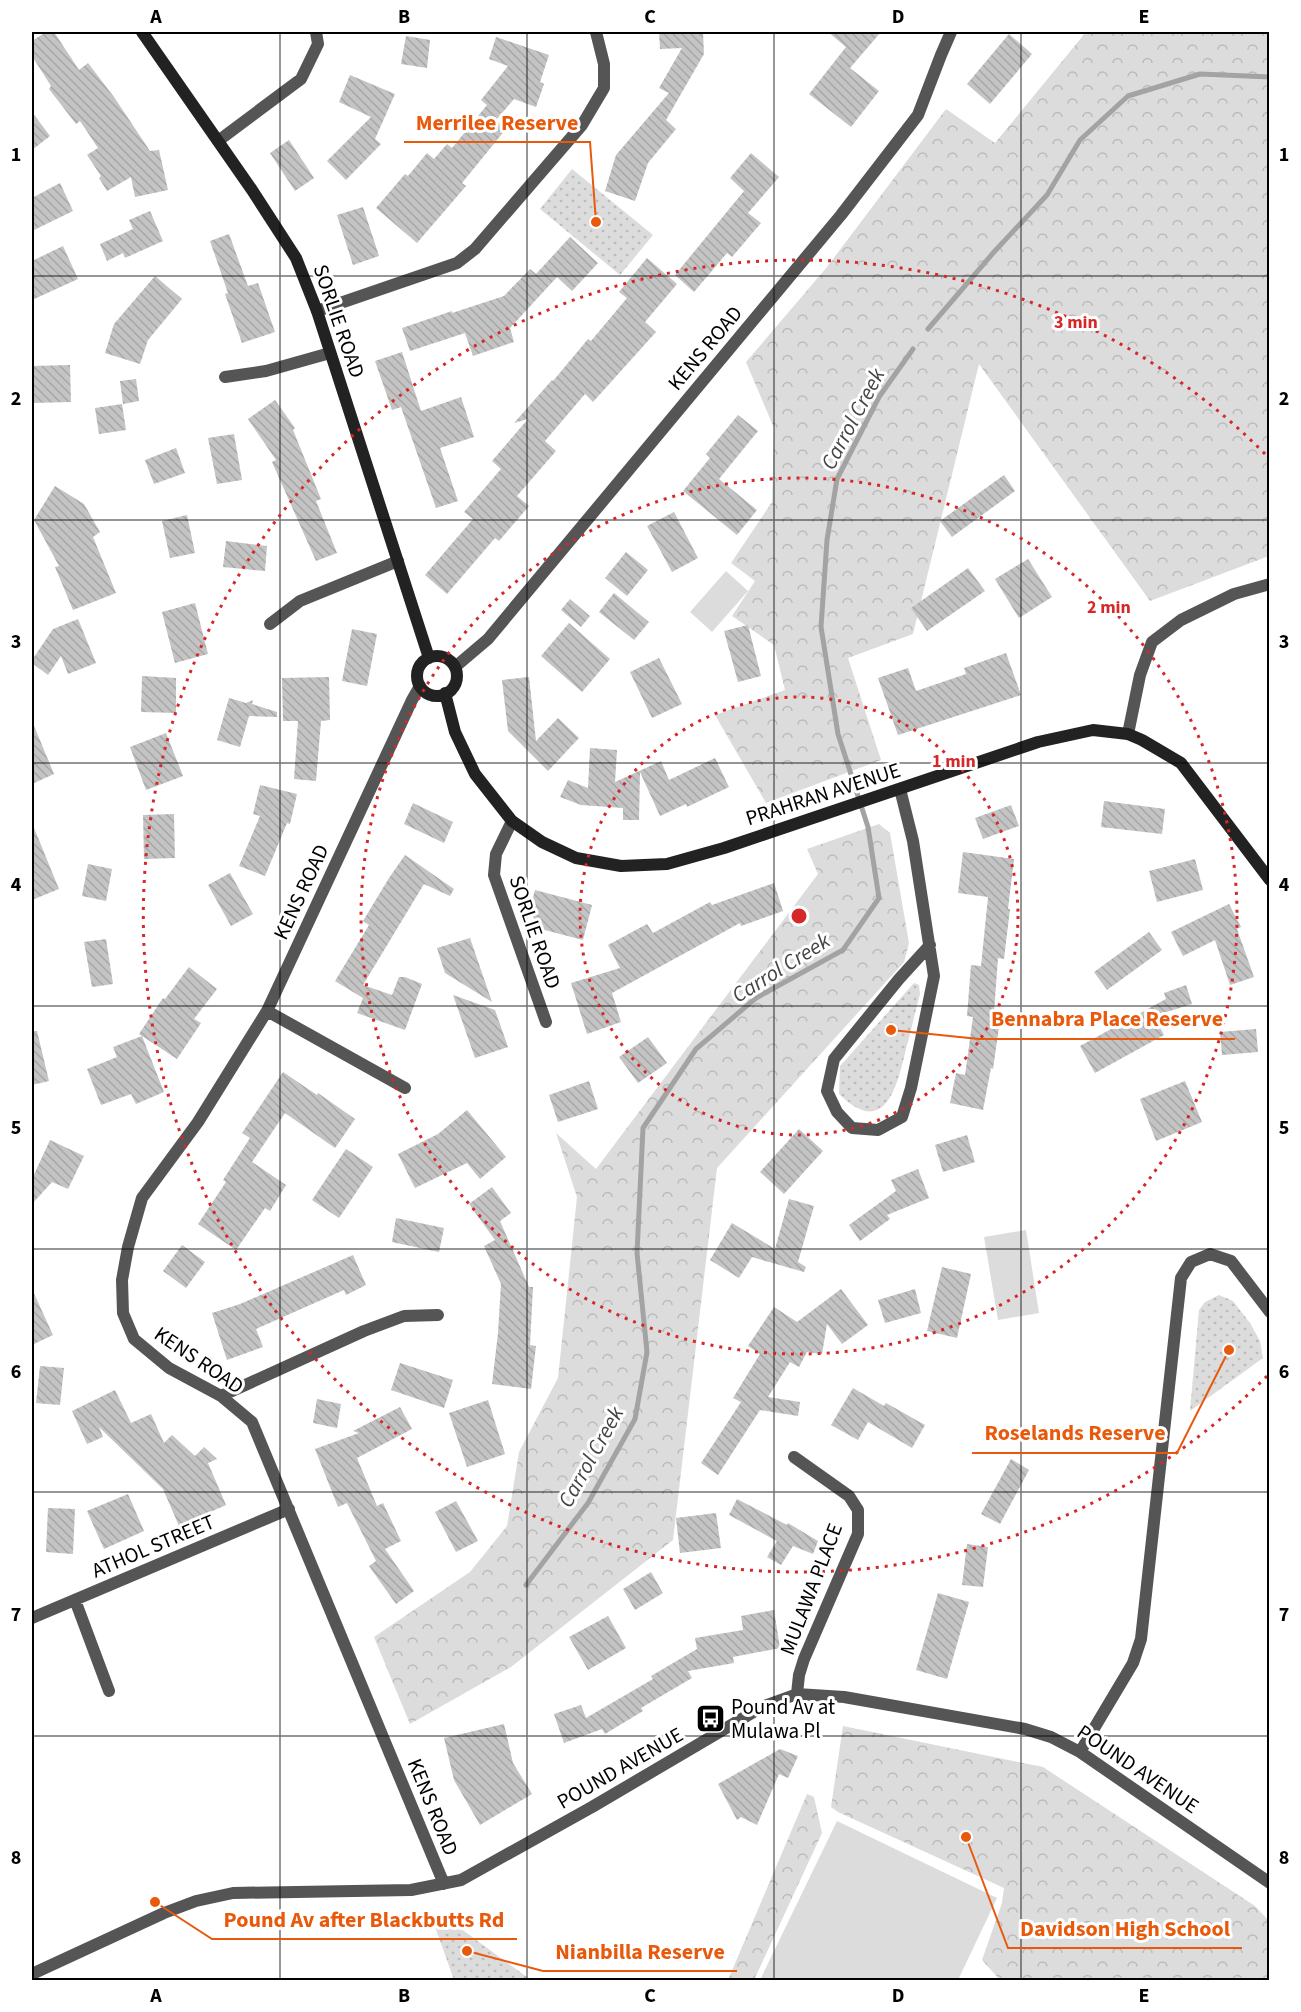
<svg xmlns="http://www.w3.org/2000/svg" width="1301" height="2012" font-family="'Source Sans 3',sans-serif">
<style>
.grass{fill:#dcdcdc}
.forest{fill:url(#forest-crowns)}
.park{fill:url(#park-dots)}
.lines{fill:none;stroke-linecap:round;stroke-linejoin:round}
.stream{stroke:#a3a3a3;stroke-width:5}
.building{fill:url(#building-back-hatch)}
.street{stroke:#555;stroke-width:12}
.secondary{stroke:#222;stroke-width:12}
.grid{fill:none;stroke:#000;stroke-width:1.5;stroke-opacity:0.55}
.ring{fill:none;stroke:#d62828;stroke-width:3;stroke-dasharray:3 6}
.labels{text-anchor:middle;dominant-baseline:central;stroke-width:6;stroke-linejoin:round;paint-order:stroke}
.street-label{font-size:21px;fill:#000;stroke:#fff}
.poi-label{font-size:21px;fill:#000;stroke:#fff;text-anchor:start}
.water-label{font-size:22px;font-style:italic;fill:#444;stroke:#fff}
.centre{fill:#d62828;stroke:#fff;stroke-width:3}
.ring-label{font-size:18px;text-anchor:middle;font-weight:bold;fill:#d62828;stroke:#fff;stroke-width:6;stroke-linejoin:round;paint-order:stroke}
.leader{fill:none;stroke:#e8590c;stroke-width:2}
.callout-dot{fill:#e8590c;stroke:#fff;stroke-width:2}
.callout-label{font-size:22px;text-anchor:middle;font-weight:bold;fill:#e8590c;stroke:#fff;stroke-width:6;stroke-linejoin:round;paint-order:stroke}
.neatline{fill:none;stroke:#000;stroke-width:2}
.grid-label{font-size:20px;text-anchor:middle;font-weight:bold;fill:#000}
</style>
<defs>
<pattern id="forest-crowns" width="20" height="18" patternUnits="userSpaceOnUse" patternTransform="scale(1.5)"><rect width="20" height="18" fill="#dcdcdc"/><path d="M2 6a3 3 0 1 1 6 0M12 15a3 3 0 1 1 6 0" fill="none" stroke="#bbb"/></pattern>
<pattern id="park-dots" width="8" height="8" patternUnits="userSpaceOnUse" patternTransform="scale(1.5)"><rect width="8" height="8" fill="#dcdcdc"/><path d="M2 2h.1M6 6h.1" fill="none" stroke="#bbb" stroke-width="1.8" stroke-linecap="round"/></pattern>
<pattern id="building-back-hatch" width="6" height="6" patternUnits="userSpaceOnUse" patternTransform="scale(1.5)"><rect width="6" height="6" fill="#c4c4c4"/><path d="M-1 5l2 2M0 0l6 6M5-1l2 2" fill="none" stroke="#a7a7a7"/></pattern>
</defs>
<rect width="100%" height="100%" fill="#fff"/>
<path class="grass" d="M726,571L748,591L712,632L690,612Z
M1026,1230L1039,1313L998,1320L984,1237Z
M837,1821L997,1898L958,1980H760Z"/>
<path class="forest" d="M1086,32H1269V556L1150,601L979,364L913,634L848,658L881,760L766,803L715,715L785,690L774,645L732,616L755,581L731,563L772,502L774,428L746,362L827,267L946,109L995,143Z
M879,824L890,833L909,943L904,962L717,1168L673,1540L511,1667L410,1724L374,1637L470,1572L507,1526L519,1452L558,1378L577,1197L556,1133L596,1169L818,874L807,849Z
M843,1726L1043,1767L1255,1906L1269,1921V1980H1000L982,1960L1002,1903L1004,1888L838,1812L831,1807Z
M807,1794L814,1797L822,1833L754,1980H728Z"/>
<path class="park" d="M572,169L653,235L620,275L540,209Z
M914,983L919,985L920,994C915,1013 911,1031 906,1049C897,1087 885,1139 839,1094L840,1066Z
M1219,1295L1233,1301L1250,1323L1260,1341L1263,1358L1190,1411L1199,1310L1205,1302Z
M449,1920L531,1980H454L433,1921Z"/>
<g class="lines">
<path class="stream" d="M928,329L994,252L1047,195L1080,140L1128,96L1200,74L1270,77
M526,1585L588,1503L635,1419L647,1352L637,1253L643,1128L696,1049L756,998L843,950L879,898L868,827L838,734L821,627L827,540L837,479L879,397L913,349"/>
</g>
<path class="building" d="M46,32H54L79,70L88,63L114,97L150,151L159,150L168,190L135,197L131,177L107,191L99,178L101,176L87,155L98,148L80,121L76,124L49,89L51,86L32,56V41Z
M659,32H703L704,54L666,120L676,129L648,163L635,201L605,191L616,155L669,93L659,88L682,48L660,49Z
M828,32H881L850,68L879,91L851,127L809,94L846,47Z
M1009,34L1032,54L990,104L967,84Z
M406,36L430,40L427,68L401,64Z
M496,37L549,55L540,82L544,84L536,107L514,99L496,120L506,129L462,183L466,186L417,243L376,208L405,174L408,176L427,153L434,159L447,144L452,148L487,105L481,100L508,66L489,59Z
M350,75L395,94L375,139L381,144L346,180L327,161L371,117L339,102Z
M32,112L50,136L32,150Z
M289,140L314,178L295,191L270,153Z
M751,153L779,177L748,213L761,223L732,257L727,253L694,292L675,275L744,191L730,178Z
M60,183L73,211L32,231V198Z
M363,207L379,256L353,265L337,215Z
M150,211L163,241L125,258L123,253L107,261L100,244L133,229L129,220Z
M229,234L248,286L258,283L275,332L242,343L225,294L228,293L210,241Z
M570,237L598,263L572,291L557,277L510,328L514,342L473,356L465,333L410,351L402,328L452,311V313L504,296L530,269L536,274Z
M63,246L78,279L32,300V261Z
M647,258L677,284L645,322L656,332L593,402L585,394L545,441L556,451L517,496L529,506L499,541L495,538L447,594L425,575L473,519L464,512L501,469L492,461L528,419L514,423L552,380L553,381L588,339L591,341L627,298L619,292Z
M155,276L182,299L148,340L140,364L105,353L114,324Z
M402,352L421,411L461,397L474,437L440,448L458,501L436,508L401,407L392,410L375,361Z
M70,365L71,402L32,403V366Z
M136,379L139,401L123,404L120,381Z
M275,400L295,428L293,430L321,499L316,501L337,553L316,561L272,462L276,460L248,419Z
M122,404L126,430L99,434L95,408Z
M738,415L758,431L719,479L757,510L737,535L683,491L710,458L706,454Z
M234,434L242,480L217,484L208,438Z
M176,448L185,473L154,484L145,460Z
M1004,475L1015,491L952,537L940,521Z
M55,486L84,504L100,532L93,537L116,593L73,610L55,567L59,566L34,520Z
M674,512L698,558L672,572L647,526Z
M187,515L195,553L170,558L162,521Z
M226,541L267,546L265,571L223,567Z
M626,552L648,570L627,596L605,578Z
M1028,559L1052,597L1019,618L995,579Z
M968,568L985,591L927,631L911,608Z
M614,593L649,622L634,640L599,612Z
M570,599L590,616L581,627L561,610Z
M195,603L208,654L175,663L162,612Z
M78,619L96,663L68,674L61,656L48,675L32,663V660L53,629Z
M569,623L610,659L582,692L541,656Z
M748,625L761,676L738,682L724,631Z
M352,629L377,634L367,686L342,681Z
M1006,653L1021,695L898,735L878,678L908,668L916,691L966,674L964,668Z
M659,658L682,704L652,718L630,672Z
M142,676L176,678V713L141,712Z
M329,677L330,720L321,721L316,781L294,779L298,721H283L282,678Z
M529,677L536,741L558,718L579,738L548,771L508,731L502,680Z
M229,698L246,703L253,700L252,704L277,712V717L249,716L240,747L217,740Z
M32,721L54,774L32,784Z
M166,733L183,776L146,790L130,747Z
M590,748L617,750L615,782L661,761L669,780L715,758L729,787L687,807L686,804L660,816L640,772L639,820H623V808L581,805L560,797L568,780L588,788Z
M260,785L297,794L290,824L287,823L265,876L239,866L260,816L253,814Z
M1104,801L1165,809L1162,834L1101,827Z
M413,803L453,822L444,843L404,824Z
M1011,805L1019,826L983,839L975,818Z
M174,814L175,858L144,859L143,815Z
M32,823L59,889L32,900Z
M963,852L1014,859L1008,909H1010L1004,959L998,958L993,1026L999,1027L993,1069L991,1068L983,1110L950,1103L956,1073L965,1075L973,1017L967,1016L971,965L981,966L988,897L958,893Z
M405,855L454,889L450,896L424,884L363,985L392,995L399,977H405L422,984L405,1030L357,1013L363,998L335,981L369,925L363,921L389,878Z
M1195,859L1203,890L1157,902L1149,871Z
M88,864L112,869L106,901L82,896Z
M230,873L253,914L231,926L208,885Z
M774,883L783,911L741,926L740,923L612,993L621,1022L587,1034L571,983L620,968L608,945L647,924L653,933L710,902L712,905Z
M535,890L592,905L583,940L537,928L530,908Z
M1229,904L1241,927L1237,929L1254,977L1230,985L1215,940L1183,956L1171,932Z
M1149,932L1162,950L1107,990L1094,972Z
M470,938L492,1002L445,973L437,948Z
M106,939L113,984L92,987L84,942Z
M189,967L217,989L194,1019L201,1023L177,1059L139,1034L163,998L165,999Z
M1186,985L1192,1004L1154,1016L1164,1035L1095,1073L1080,1046L1166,999L1164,993Z
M453,995L495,1010L508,1047L475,1058Z
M1256,1029L1258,1052L1222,1055L1220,1032Z
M32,1031H37L49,1081L32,1085Z
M142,1036L164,1092L136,1104L131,1094L101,1105L87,1069L117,1057L113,1047Z
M648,1037L667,1063L638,1083L619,1057Z
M283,1072L317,1095L318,1093L355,1119L335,1148L285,1113L252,1162L286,1185L270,1211L265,1208L236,1250L198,1224L226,1182L223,1180L250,1138L242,1133Z
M589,1081L598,1109L558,1122L549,1095Z
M1185,1081L1202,1122L1156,1141L1140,1099Z
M467,1110L506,1157L480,1179L467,1163L415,1188L398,1154L438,1134Z
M799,1129L823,1151L784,1194L760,1172Z
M967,1135L975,1162L943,1172L935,1145Z
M50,1140L84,1156L68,1189L52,1182L32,1204V1179Z
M346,1149L373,1167L339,1218L312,1200Z
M918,1169L929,1198L887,1215L890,1219L860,1241L849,1225L896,1191L891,1180Z
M492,1187L511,1213L500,1221L529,1287H533L530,1345L536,1346L531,1389L492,1384L498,1333L501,1284L484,1246L495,1240L469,1204Z
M789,1199L814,1206L798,1262L806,1267L804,1272L752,1257L739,1278L710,1260L732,1223L775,1249Z
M396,1218L444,1228L439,1252L392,1242Z
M182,1245L205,1262L186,1288L163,1271Z
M353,1255L366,1285L346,1295L344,1290L256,1329L263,1347L227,1360L212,1313L240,1304Z
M942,1267L971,1274L957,1338L927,1331Z
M32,1289L53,1335L32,1345Z
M841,1289L868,1325L842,1344L827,1324L822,1354L807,1352L799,1367L790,1362L768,1397L800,1402L798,1416L760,1410L718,1475L701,1463L741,1402L733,1398L760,1354L748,1346L774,1307L797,1322Z
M915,1289L921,1313L885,1323L878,1300Z
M400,1363L453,1380L444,1408L391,1390Z
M40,1366L64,1368L60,1405L36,1403Z
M853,1388L884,1406L886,1403L925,1425L912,1448L868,1422L858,1440L831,1425Z
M115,1390L131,1423L151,1414L164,1443L172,1435L195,1456L204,1447L217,1459L208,1463L226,1505L179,1526L163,1489L99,1427L103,1437L87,1444L72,1411Z
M317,1399L341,1404L337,1428L313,1423Z
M488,1400L505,1454L467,1467L449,1413Z
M400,1407L412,1429L357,1458L377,1506L383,1503L401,1541L385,1549L414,1591L396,1604L369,1566L376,1561L347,1503L338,1507L315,1449L359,1433L353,1431Z
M1011,1459L1029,1470L1000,1524L981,1514Z
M128,1494L144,1531L104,1549L87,1511Z
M737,1499L787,1525L788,1523L818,1541L813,1554L793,1546L781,1565L767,1557L777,1541L729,1515Z
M456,1501L478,1541L456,1552L435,1512Z
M48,1508L75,1509L73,1554L46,1552Z
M716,1513L721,1548L680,1553L676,1518Z
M967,1544L988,1547L983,1587L962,1585Z
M651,1572L663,1593L635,1610L623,1589Z
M938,1593L969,1602L947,1679L916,1670Z
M774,1610L780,1648L733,1657L734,1663L688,1671L692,1678L641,1708L643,1711L605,1734L602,1729L564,1743L554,1714L581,1705L586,1718L653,1679L651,1676L697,1649L695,1638L743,1630L741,1616Z
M608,1616L626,1648L588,1670L569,1637Z
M504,1724L513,1763L532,1794L480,1825L454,1780L444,1738Z
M780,1749L798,1756L788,1778L779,1774L757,1825L741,1817L737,1820L718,1784Z"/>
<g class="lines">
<path class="street" d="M218,141L301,79L318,44L316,32
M317,311L457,263L475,249L582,125L604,88V64L596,32
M225,377L266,371L330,353
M270,624L300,601L398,561
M455,667L488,639L841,215L918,115L941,55L951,32
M420,686L412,700L267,1011L198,1122L142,1198L128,1247L122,1280L123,1313L134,1339L169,1368L221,1396L252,1422L444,1884
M1128,734L1140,675L1152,642L1181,620L1234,594L1270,584
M900,789L913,841L934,976L911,1088L902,1117L878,1130L852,1128L837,1112L827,1091L834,1059L899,979L930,945
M512,821L496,854L494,875L546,1022
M267,1011L405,1088
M221,1396L364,1331L404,1316L438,1315
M794,1457L849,1496L858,1510V1534L804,1659L799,1675L797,1694
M75,1600L109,1691
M32,1618L289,1509
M1080,1752L1133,1663L1141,1639L1181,1278L1191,1262L1210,1254L1231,1261L1270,1312
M32,1974L164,1913L196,1901L233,1893L411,1890L461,1880L592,1807L762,1707L797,1694L844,1697L1025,1729L1051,1737L1080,1752L1270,1883"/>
<path class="secondary" d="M142,32L252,190L296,258L317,311L429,658
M417 676a20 20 0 1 1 40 0a20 20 0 1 1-40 0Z
M445,693L455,732L475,774L512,821L542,842L576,858L621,866L667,864L724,848L1038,742L1093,730L1128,734L1142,740L1181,763L1270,880"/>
</g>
<path class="grid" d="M280,32V1980M527,32V1980M774,32V1980M1021,32V1980M32,276H1270M32,520H1270M32,763H1270M32,1006H1270M32,1249H1270M32,1492H1270M32,1736H1270"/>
<g class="ring">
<circle cx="799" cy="916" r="219"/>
<circle cx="799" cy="916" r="438"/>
<path d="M1267 1376A656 656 0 1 1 1267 456"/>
</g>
<defs>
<symbol id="bus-square" viewBox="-11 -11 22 22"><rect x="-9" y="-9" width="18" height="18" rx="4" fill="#000" stroke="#fff"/><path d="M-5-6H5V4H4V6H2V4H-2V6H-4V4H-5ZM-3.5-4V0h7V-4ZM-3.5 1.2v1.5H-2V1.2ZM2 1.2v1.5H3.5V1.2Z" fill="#fff"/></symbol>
</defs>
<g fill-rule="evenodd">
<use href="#bus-square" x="694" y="1702" width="33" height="33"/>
</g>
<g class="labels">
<g class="street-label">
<text transform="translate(339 321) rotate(71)">SORLIE ROAD</text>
<text transform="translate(705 348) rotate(-50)">KENS ROAD</text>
<text transform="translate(823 794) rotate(-18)">PRAHRAN AVENUE</text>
<text transform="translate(301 892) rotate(-65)">KENS ROAD</text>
<text transform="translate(535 932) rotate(71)">SORLIE ROAD</text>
<text transform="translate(199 1360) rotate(34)">KENS ROAD</text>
<text transform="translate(153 1546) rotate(-23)">ATHOL STREET</text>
<text transform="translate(811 1589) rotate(-69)">MULAWA PLACE</text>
<text transform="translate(620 1768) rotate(-30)">POUND AVENUE</text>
<text transform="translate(1138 1769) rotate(34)">POUND AVENUE</text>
<text transform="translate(433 1807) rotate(68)">KENS ROAD</text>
</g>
<g class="poi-label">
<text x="731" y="1707">Pound Av at<tspan x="731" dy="24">Mulawa Pl</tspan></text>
</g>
<g class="water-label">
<text transform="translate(853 419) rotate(-62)">Carrol Creek</text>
<text transform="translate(781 968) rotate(-32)">Carrol Creek</text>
<text transform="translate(591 1457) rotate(-61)">Carrol Creek</text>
</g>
</g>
<circle cx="799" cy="916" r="9" class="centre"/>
<g class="ring-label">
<text x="1076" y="328">3 min</text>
<text x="1109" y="613">2 min</text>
<text x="954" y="767">1 min</text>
</g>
<path class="leader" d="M596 222L590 142H404M891 1030L979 1039H1235M1229 1350L1177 1453H972M155 1902L212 1939H517M966 1837L1008 1948H1242M467 1951L543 1971H737"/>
<g class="callout-dot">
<circle cx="596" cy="222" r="6"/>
<circle cx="891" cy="1030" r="6"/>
<circle cx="1229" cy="1350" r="6"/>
<circle cx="155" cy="1902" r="6"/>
<circle cx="966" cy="1837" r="6"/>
<circle cx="467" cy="1951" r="6"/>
</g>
<g class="callout-label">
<text x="497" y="130">Merrilee Reserve</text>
<text x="1107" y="1026">Bennabra Place Reserve</text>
<text x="1075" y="1440">Roselands Reserve</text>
<text x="364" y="1927">Pound Av after Blackbutts Rd</text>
<text x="1125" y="1936">Davidson High School</text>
<text x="640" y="1959">Nianbilla Reserve</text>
</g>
<rect width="1301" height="2012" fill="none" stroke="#ffffff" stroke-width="66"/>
<rect x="33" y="33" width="1235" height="1946" class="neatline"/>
<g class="grid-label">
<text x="156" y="23">A</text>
<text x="404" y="23">B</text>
<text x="650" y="23">C</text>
<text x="898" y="23">D</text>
<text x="1144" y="23">E</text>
<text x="16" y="161">1</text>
<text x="1284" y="161">1</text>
<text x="16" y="405">2</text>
<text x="1284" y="405">2</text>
<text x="16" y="648">3</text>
<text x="1284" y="648">3</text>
<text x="16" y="891">4</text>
<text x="1284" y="891">4</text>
<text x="16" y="1134">5</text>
<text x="1284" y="1134">5</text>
<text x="16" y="1378">6</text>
<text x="1284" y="1378">6</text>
<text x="16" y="1621">7</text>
<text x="1284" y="1621">7</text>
<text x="16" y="1864">8</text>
<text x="1284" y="1864">8</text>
<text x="156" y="2002">A</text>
<text x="404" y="2002">B</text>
<text x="650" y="2002">C</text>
<text x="898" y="2002">D</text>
<text x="1144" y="2002">E</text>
</g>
</svg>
